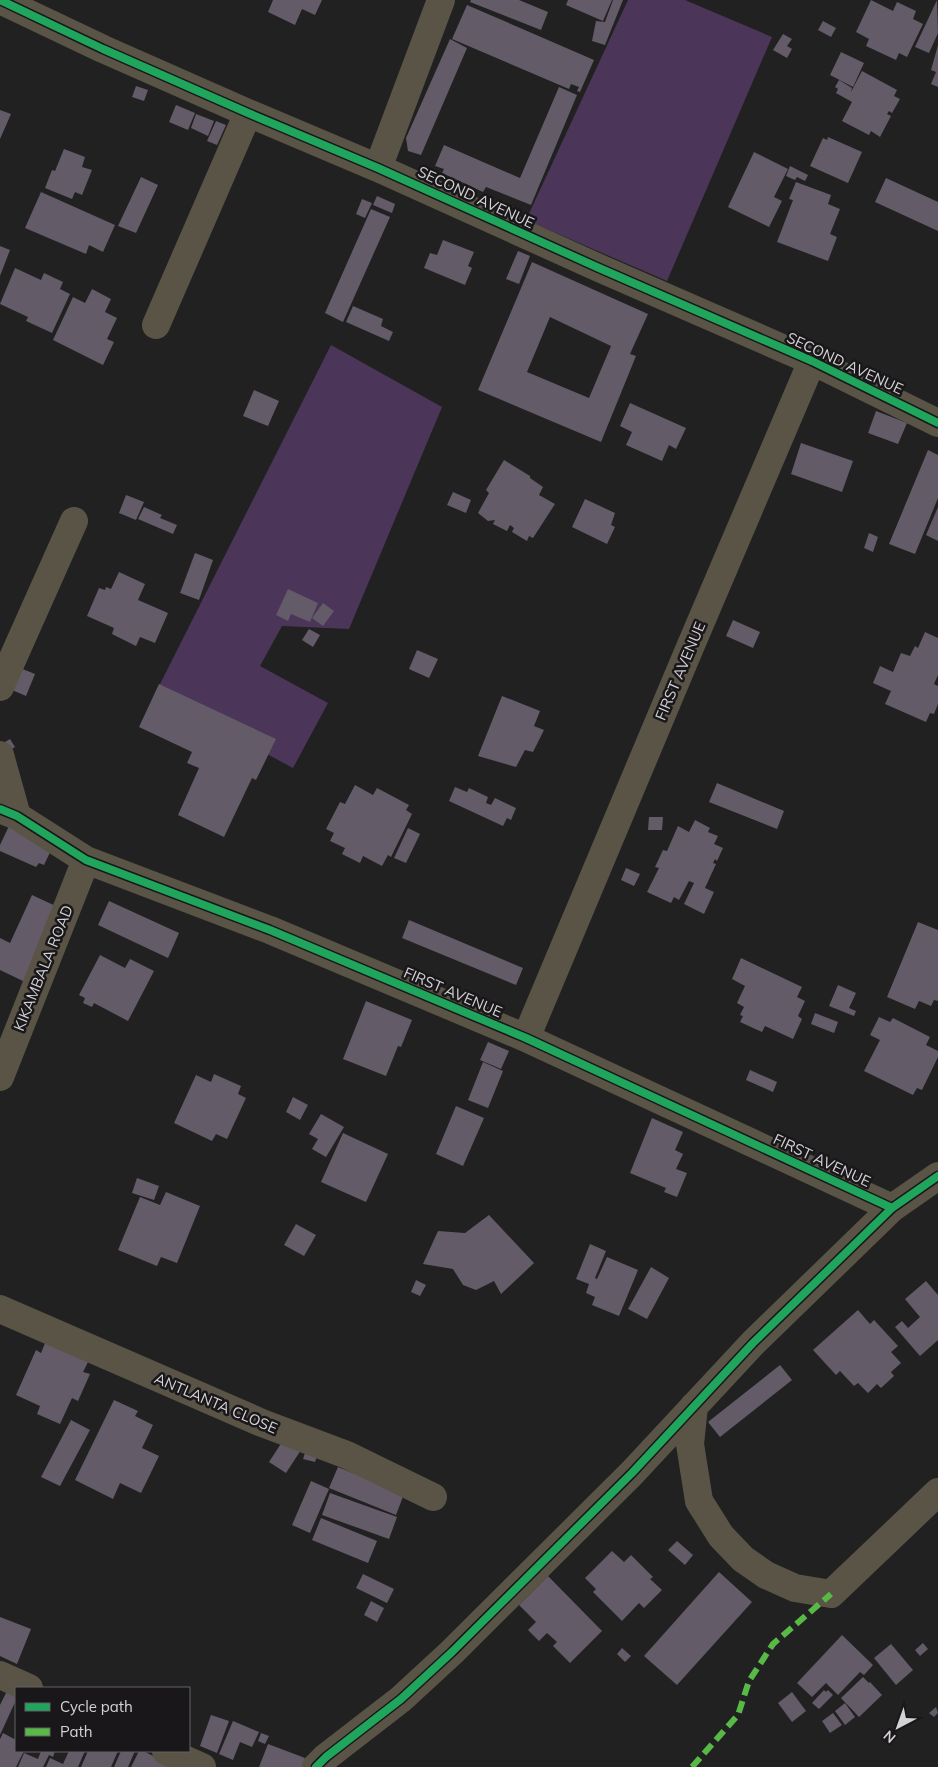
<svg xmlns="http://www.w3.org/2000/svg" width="938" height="1767" font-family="Mulish,sans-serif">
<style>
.green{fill:#4b3558}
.building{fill:#635b68;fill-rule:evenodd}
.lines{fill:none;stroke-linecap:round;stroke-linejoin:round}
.street{stroke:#5a5447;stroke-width:28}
.quiet{stroke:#58b947;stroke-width:6;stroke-dasharray:12 6;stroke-linecap:butt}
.cycleway-casing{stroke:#19171a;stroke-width:11}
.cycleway{stroke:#20a55d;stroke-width:8}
.labels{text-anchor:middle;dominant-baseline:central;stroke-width:5;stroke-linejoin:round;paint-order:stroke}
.street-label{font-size:15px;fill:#d3d2d4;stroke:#19171a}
</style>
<rect width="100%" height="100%" fill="#222122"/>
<path class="green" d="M628,0H685L772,37L667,281L526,220Z
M331,345L442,407L349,629L282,626L260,666L328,703L293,768L155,694Z"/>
<path class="building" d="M273,0H322L315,15L302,9L295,25L268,12Z
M471,0H519L548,12L541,30L470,2Z
M568,0H612L603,21L566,5Z
M613,0H623L605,45L592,41L596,21L605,22Z
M871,0L893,11L897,2L916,11L913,19L923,24L907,57L899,53L896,60L866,46L869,39L856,32Z
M937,0L938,33L929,53L915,47Z
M467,5L594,60L580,92L577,91L579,87L571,84L569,89L452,39Z
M823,21L836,28L831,37L818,30Z
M783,34L792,39L787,46L792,49L787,58L773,50Z
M450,39L467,48L421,155L408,151L406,138Z
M938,45V87L931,84L936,72L931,70Z
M841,52L864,63L853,87L830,75Z
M862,71L897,90L894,96L900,99L892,113L889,111L887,114L891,116L880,137L871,131L869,135L842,121L852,102L836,93L838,89L835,87L839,80L852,88L851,92Z
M136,86L148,90L144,101L132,97Z
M559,87L577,95L531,205L486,187L483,192L442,173L444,169L435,166L444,145L520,178Z
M176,105L195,113L188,130L169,122Z
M0,110L11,114L0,139Z
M196,114L214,121L208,136L191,128Z
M216,121L226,125L217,145L207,141Z
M828,137L862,152L848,183L810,166L823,138L827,140Z
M64,149L85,157L82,167L92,170L82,195L75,192L72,199L45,188L52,170L55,171Z
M754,152L788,169L774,197L782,201L769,227L728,207Z
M790,166L808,175L805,181L797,177L795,180L786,176Z
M141,177L158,185L136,233L118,226Z
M886,178L938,202V231L875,202Z
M796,182L831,195L828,204L840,209L830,234L837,237L828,261L777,242L793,200L789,199Z
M41,192L115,225L103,252L89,245L86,254L25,228Z
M377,196L395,204L392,213L373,205Z
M362,199L372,203L365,218L356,214Z
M371,209L390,217L343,322L325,313Z
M443,240L474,252L468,266L472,268L465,285L424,268L430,253L437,255Z
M0,246L10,250L0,276Z
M518,251L530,256L519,284L506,279Z
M532,262L648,314L630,354L636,356L601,442L478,390ZM550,317L611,346L589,398L527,372Z
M15,268L41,280L44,273L63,282L60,289L70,294L52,333L26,321L28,317L0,304Z
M92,289L111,299L105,312L117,318L107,339L114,342L103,365L53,340L73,297L85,303Z
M353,306L383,319L381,326L393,332L389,341L346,322Z
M254,390L279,401L268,426L243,416Z
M630,403L686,428L676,449L669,445L662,461L626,445L632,432L620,426Z
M876,411L907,423L898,444L868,433Z
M801,443L853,461L842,492L791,474Z
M928,450L938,455V498L915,554L889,544Z
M504,460L530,476V478L543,487L539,495L555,504L533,538L529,536L527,541L512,532L514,528L510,525L507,531L493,524L495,520L488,521L478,513L489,493L486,490Z
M453,492L471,500L466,513L447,505Z
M126,495L144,502L136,520L119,513Z
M585,499L615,513L611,525L615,527L607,544L572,527Z
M144,507L162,515L160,518L177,525L173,534L138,519Z
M938,507V541L926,535Z
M869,533L878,537L873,552L864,548Z
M195,553L213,560L199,600L180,593Z
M119,572L145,584L138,600L168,613L155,643L140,637L136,646L112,634L114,628L87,616L99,588L105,590L106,587L111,589Z
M288,589L318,603L310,622L291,614L288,621L276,615Z
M323,603L334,611L323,626L312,618Z
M733,620L760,632L753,648L726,636Z
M309,629L320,635L313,647L302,640Z
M925,632L938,638V675L934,684L938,686V704L934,714L930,713L926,722L885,704L891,691L873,683L880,666L893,672L901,653L910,656L915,646L918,648Z
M417,650L438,659L429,678L409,669Z
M20,668L35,674L26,696L12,690Z
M159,684L276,739L256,780L252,778L224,837L178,815L199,768L187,763L192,752L139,727Z
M502,696L540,711L534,726L544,730L533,752L525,750L516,767L478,756Z
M10,739L15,747L10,750L5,742Z
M717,783L784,811L777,829L709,802Z
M355,785L373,795L377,788L409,805L406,810L412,814L391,857L388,855L382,866L363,856L360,863L342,854L345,848L330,841L334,833L326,829L340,802L345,804Z
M455,787L467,792L469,788L488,797L486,803L491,805L495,798L516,808L511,820L507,818L503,826L449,801Z
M649,817H663L662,830H648Z
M695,820L710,828L708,832L718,836L714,844L723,848L717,861L715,859L713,863L716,864L705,888L714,892L704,914L684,904L694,883L689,881L679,900L674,897L671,903L647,892L659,868L655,867L663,850L667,851L678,826L689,832Z
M9,826L53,846L44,865L39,863L36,867L0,851V845Z
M408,828L420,834L406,863L394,858Z
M626,868L640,874L634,886L621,880Z
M32,895L60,908L25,982L0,970V938L10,943Z
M109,901L179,933L168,958L98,925Z
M409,920L523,968L516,985L402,938Z
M918,922L938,930V1001L934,1000L931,1006L919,1001L915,1009L887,997Z
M100,955L125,968L130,959L154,971L128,1021L94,1003L92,1007L83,1003L85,998L79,995Z
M741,958L802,987L797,997L805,1001L798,1016L802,1019L793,1039L765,1026L762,1032L740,1022L743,1016L740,1015L744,1007L737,1003L745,986L732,979Z
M838,985L856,993L849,1008L856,1011L854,1016L829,1006Z
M366,1001L412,1020L401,1047L398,1046L386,1076L343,1059Z
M815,1013L838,1022L834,1033L811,1024Z
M879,1017L890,1022L893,1018L930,1037L926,1045L938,1051V1057L922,1090L917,1088L913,1095L864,1071L880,1040L870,1035Z
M488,1042L509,1051L501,1069L480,1060Z
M483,1062L503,1071L488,1108L468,1100Z
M750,1070L777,1082L773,1092L746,1080Z
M214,1074L241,1086L238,1094L246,1098L227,1139L216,1134L212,1141L174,1123L196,1075L211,1082Z
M293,1097L308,1105L300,1120L286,1112Z
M456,1106L484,1118L463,1166L436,1154Z
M321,1114L344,1127L326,1157L312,1149L318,1139L309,1134Z
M652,1118L683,1132L675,1150L683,1154L676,1169L687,1173L677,1197L664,1192L666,1188L630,1173Z
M343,1133L388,1154L366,1202L321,1182Z
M137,1178L159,1186L154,1200L132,1193Z
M166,1192L200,1206L177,1263L161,1257L157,1266L118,1250L140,1197L160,1205Z
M489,1215L534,1263L501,1294L494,1281L476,1290L463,1285L453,1269L423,1264L438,1231L465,1233Z
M296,1224L316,1235L304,1256L284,1245Z
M590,1244L606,1251L595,1278L597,1279L607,1257L638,1270L619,1316L592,1305L595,1297L586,1293L589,1284L576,1279Z
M651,1267L669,1278L647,1319L628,1309Z
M416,1280L426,1285L420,1296L411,1292Z
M926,1281L938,1295V1340L920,1356L895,1327L902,1321L908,1328L920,1317L905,1299Z
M858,1310L870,1324L874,1320L898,1346L891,1352L901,1363L891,1372L894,1376L881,1388L877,1384L868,1393L858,1383L854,1386L840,1371L836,1375L813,1350Z
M48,1336L89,1360L83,1372L90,1374L78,1401L72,1398L60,1424L37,1414L40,1406L16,1395L36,1350L41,1353Z
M780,1365L792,1380L720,1437L708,1422Z
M114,1400L138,1411L135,1416L153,1425L142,1448L159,1456L141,1493L120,1483L113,1499L75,1480Z
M71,1420L90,1430L60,1486L41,1477Z
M284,1439L301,1450L286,1473L269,1462Z
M307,1447L319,1451L315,1462L303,1459Z
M338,1467L404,1494L396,1515L329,1488Z
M311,1481L329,1489L310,1533L292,1525Z
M330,1493L397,1517L389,1539L322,1515Z
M321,1518L377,1541L368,1563L312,1540Z
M677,1541L693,1555L685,1565L668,1550Z
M612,1551L624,1562L631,1555L653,1577L650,1579L662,1590L644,1608L639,1603L622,1621L593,1592L596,1589L585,1578Z
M719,1572L752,1602L677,1685L644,1656Z
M363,1574L394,1589L387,1603L356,1588Z
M548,1576L602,1631L570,1663L553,1646L557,1642L547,1633L539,1641L528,1630L536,1622L519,1605Z
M371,1601L384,1608L377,1622L364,1615Z
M0,1617L31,1629L17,1664L0,1656Z
M842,1635L873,1665L864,1675L860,1672L838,1695L826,1683L812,1697L797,1683Z
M923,1643L928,1649L920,1656L915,1650Z
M891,1644L913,1670L896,1685L874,1658Z
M622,1648L631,1656L625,1662L617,1654Z
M863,1677L869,1683L870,1682L882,1695L859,1717L841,1698Z
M824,1690L826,1692L828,1690L833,1695L819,1709L812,1703Z
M7,1691L16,1696V1700L0,1735V1705Z
M792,1692L806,1711L792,1722L778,1703Z
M845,1703L855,1717L845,1725L835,1711Z
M936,1707L938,1713L934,1717L929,1713Z
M833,1713L842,1725L830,1733L822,1721Z
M211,1715L229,1721L217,1753L200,1746Z
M233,1721L259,1732L252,1747L240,1742L233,1760L219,1754Z
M3,1733L16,1740V1751H24L16,1767H0V1739Z
M261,1733L269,1736L265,1744L258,1741Z
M268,1744L305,1758L302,1767H259Z
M41,1751H55L53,1757L49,1755L43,1767H18L24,1753L38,1759Z
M69,1751H85L78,1767H46L50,1758L63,1764Z
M88,1751H118L111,1767H81Z
M121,1751H135L128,1767H114Z
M139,1751H143L176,1767H131Z"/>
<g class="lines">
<path class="street" d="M0,0L103,49L248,113L378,168L599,268L812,361L938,423
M378,168L441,0
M156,325L248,113
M0,687L74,521
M0,755L17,816
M0,809L17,816L86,860L270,930L526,1038L892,1208
M526,1038L691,645L812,361
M0,1077L86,860
M0,1309L262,1423L347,1455L433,1497
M694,1406L690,1444L699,1501L721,1536L743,1559L766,1575L795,1588L831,1594L938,1492
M0,1675L29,1688
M166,1751L202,1767
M316,1767L326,1757L401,1699L452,1652L632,1473L753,1343L892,1208L938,1176"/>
<path class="quiet" d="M692,1767L738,1715L749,1681L773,1644L831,1594"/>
<defs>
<path id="cycleway" d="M0,0L103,49L248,113L378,168L599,268L812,361L938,423
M0,809L17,816L86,860L270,930L526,1038L892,1208
M316,1767L326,1757L401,1699L452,1652L632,1473L753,1343L892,1208L938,1176"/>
</defs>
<use href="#cycleway" class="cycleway-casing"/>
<use href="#cycleway" class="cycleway"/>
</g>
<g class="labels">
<g class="street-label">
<text transform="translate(476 197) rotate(25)">SECOND AVENUE</text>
<text transform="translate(845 363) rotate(25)">SECOND AVENUE</text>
<text transform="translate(680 671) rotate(-67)">FIRST AVENUE</text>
<text transform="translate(43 968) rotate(-68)">KIKAMBALA ROAD</text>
<text transform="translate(453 992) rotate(23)">FIRST AVENUE</text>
<text transform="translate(822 1160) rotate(25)">FIRST AVENUE</text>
<text transform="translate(216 1403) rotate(23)">ANTLANTA CLOSE</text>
</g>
</g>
<rect x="15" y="1687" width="175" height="65" fill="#19171a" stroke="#636264"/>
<rect x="25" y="1703" width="25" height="8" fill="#20a55d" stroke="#636264"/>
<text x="60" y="1712" font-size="15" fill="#d3d2d4">Cycle path</text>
<rect x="25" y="1728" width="25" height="8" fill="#58b947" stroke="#636264"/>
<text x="60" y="1737" font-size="15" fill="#d3d2d4">Path</text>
<g transform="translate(898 1727) rotate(221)" stroke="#19171a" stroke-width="4" paint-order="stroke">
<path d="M0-4L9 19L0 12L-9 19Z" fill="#d3d2d4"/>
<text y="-8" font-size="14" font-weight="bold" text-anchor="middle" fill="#d3d2d4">N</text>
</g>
</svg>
